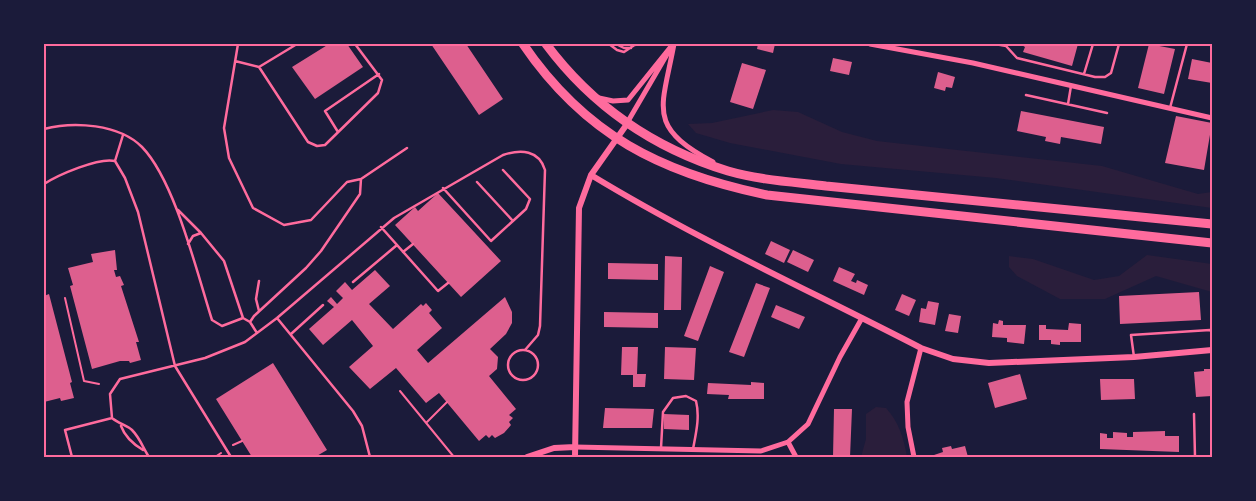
<svg xmlns="http://www.w3.org/2000/svg" width="1256" height="501" font-family="Overpass,sans-serif">
<style>
.green{fill:#2a1e3b}
.building{fill:#dd5f8e}
.lines{fill:none;stroke-linecap:round;stroke-linejoin:round}
.path{stroke:#ff6b9d;stroke-width:2}
.service{stroke:#ff6b9d;stroke-width:2.5}
.minor{stroke:#ff6b9d;stroke-width:5}
.tertiary{stroke:#ff6b9d;stroke-width:6}
.primary{stroke:#ff6b9d;stroke-width:9}
.neatline{fill:none;stroke:#ff6b9d;stroke-width:2}
</style>
<rect width="100%" height="100%" fill="#1b1b3a"/>
<path class="green" d="M773,110L798,112L842,132L877,141L1102,166L1198,194L1212,192V208L996,178L841,164L730,143L696,133L688,124L712,123Z
M1147,255L1212,264V292L1156,276L1105,299H1060L1017,276L1009,267V256L1033,259L1094,280L1119,276Z
M876,407L886,408C899,422 904,439 907,457H861L866,439V414Z"/>
<path class="building" d="M329,44H347L363,67L315,99L292,67Z
M431,44H466L503,99L479,115Z
M758,44H775L773,53L757,49Z
M1020,44H1078L1072,66L1023,52L1025,47Z
M1149,44L1175,49L1164,94L1138,88Z
M833,58L852,62L849,75L830,71Z
M1192,59L1212,63V83L1188,79Z
M742,63L766,70L753,109L730,102Z
M938,72L955,77L952,88L946,87L945,91L934,88Z
M1021,111L1104,127L1101,144L1061,137L1060,144L1045,141L1046,137L1017,131Z
M1176,116L1212,123L1204,170L1165,163Z
M438,193L501,261L461,297L395,225L415,207L418,211Z
M771,241L790,250L784,263L765,254Z
M115,250L117,270H114L116,277L120,276L124,285L121,286L139,342H136L141,360L130,363L129,361H120L92,369L70,286L73,285L68,268L93,262L91,254Z
M793,250L814,260L808,272L787,262Z
M665,256L682,257L681,310H664Z
M608,263L658,264V280L608,279Z
M710,266L724,272L698,341L684,336Z
M839,267L855,274L851,281L856,283L857,280L868,285L864,295L833,281Z
M375,270L390,286L369,304L393,329L421,304L423,306L426,303L432,310L429,313L442,328L417,350L428,363L505,297L512,312V323L506,334L490,349L498,357L497,369L489,376L516,409L509,415L513,418L509,422L511,425L504,433L495,438L492,435L489,438L486,435L479,441L439,393L426,403L396,368L370,389L349,367L373,346L352,320L323,345L309,329L334,307L327,301L331,297L337,304L343,298L336,291L345,282L352,290Z
M756,283L770,288L744,357L729,352Z
M1199,292L1201,320L1120,324L1119,296Z
M49,294L72,382L70,383L74,398L61,401L60,398L44,402V296Z
M902,294L916,300L909,316L895,310Z
M928,301L939,303L935,325L919,322L921,308L926,309Z
M776,305L805,317L799,329L771,317Z
M604,312L658,313V328L604,327Z
M949,314L961,316L958,333L945,331Z
M999,320L1003,321V325H1026L1024,344L1007,342V338L992,337L993,323L998,324Z
M1069,323L1081,324V342H1060V345L1051,344V340H1039V325H1046V329L1068,330Z
M622,347H638L637,374H646L645,387H633V375H621Z
M665,347L696,348L694,380L664,379Z
M273,363L327,450L315,457H252L216,399Z
M1204,369H1212V396L1196,397L1194,372L1204,371Z
M1020,374L1027,399L995,408L988,383Z
M1100,379H1134L1135,399L1101,400Z
M751,382L764,383V399H728L729,395L707,394L708,383L751,385Z
M605,408L654,409L652,428H603Z
M834,409H852L850,457H833Z
M664,414L689,415V430L664,429Z
M1165,431V436H1179V452L1100,449V433L1107,434V438H1113V432L1127,433V437H1133V432Z
M951,446L952,449L965,446L968,457H934V455L943,452L942,448Z"/>
<g class="lines">
<path class="path" d="M65,298L84,381L99,384
M400,391L454,457
M427,422L447,402
M233,445L242,441
M215,457L221,453"/>
<path class="service" d="M238,44L224,128L229,158L253,208L284,225L311,220L347,182L361,179L407,148
M609,44L617,50L624,52L636,44
M616,44L624,48H631
M627,44L635,45
M995,44L1006,46L1017,58L1095,77H1105L1111,73L1119,44
M235,61L259,67L308,142L317,146L325,145L378,93L382,80L355,44
M259,67L297,44
M1084,74L1093,44
M1026,95L1107,113
M1068,104L1071,86
M1170,108L1187,44
M44,129C74,121 119,124 142,147C175,181 197,273 212,320L222,326L243,318
M338,132L325,111L379,74
M115,161L123,135
M477,182L513,221
M44,184C58,175 99,157 115,161L125,178L138,212L175,366L231,457
M443,188L491,241L526,209L530,199L503,170
M178,210L201,233L224,261L243,318L250,322
M381,227L438,291L448,283
M188,244L193,236L201,233
M403,252L413,244
M353,282L397,245
M259,311L256,299L259,281
M277,318L353,411L362,426L370,457
M257,333L250,322L254,316L306,268L321,251L360,194L361,179
M291,334L323,305
M508 365a15 15 0 1 1 30 0a15 15 0 1 1-30 0Z
M1134,357L1131,335L1210,330L1212,332
M1194,414L1195,457
M121,426C125,437 133,444 143,450
M661,448L663,412L673,398L686,396L696,401C700,417 696,433 693,449
M72,457L65,430L112,418
M149,457C143,448 140,438 132,430C128,426 118,423 112,418L110,394L120,379L205,358L245,342L277,318L394,218L503,155C521,149 539,150 545,170L540,326L538,335L525,350"/>
<path class="minor" d="M674,44C662,109 646,126 713,162
M870,44L973,63L1212,118
M599,98L613,101L628,100L673,44
M627,123L669,51
M788,442L796,457
M575,447L761,451L788,442L808,424L840,357L862,318
M914,457L908,427L907,402L921,348"/>
<path class="tertiary" d="M591,175C698,240 811,291 921,348L953,359L989,363L1134,357L1212,350
M527,457L554,448L575,447
M575,457L579,208L591,175L627,124"/>
<path class="primary" d="M523,44C585,135 661,173 767,195L1212,243
M546,44C593,107 653,148 728,171C759,180 793,182 826,186L1212,224"/>
</g>
<rect width="1256" height="501" fill="none" stroke="#1b1b3a" stroke-width="90"/>
<rect x="45" y="45" width="1166" height="411" class="neatline"/>
</svg>
